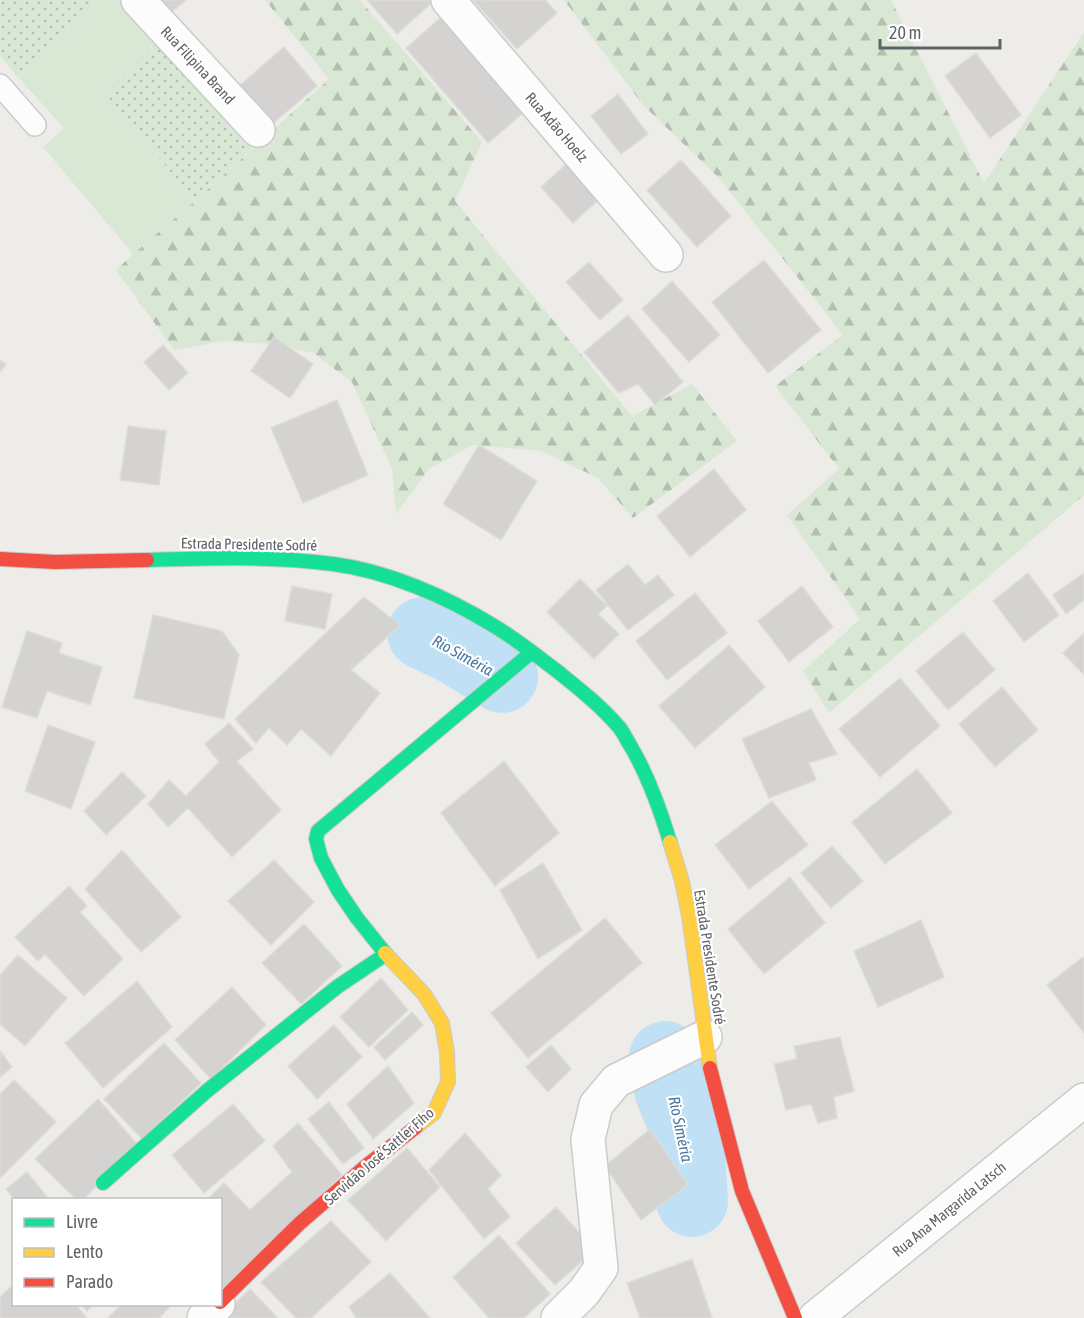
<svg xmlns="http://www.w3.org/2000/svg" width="1084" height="1318" font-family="'Asap Condensed',sans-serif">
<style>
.grass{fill:url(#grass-dots)}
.forest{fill:url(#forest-firs)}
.garden{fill:#d9e8d5}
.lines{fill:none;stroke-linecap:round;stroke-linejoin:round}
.river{stroke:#c0e1f5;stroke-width:72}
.building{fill:#d5d3d2;stroke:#dddcd8;stroke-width:1.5}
.lane-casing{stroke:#cacbcb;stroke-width:24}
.street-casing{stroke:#cacbcb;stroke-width:36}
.fast-casing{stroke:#cacaca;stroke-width:16}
.slow-casing{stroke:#cacaca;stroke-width:16}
.jam-casing{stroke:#cacaca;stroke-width:16}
.lane{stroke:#fcfcfc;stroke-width:21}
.street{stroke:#fcfcfc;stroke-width:33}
.fast{stroke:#16e098;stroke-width:14}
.slow{stroke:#ffcf43;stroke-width:14}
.jam{stroke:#f24e42;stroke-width:14}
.labels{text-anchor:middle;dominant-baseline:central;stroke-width:4.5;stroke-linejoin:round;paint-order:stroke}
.street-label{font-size:15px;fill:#5e6266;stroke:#fff}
.water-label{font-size:16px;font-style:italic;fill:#4678a3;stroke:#fff}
</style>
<defs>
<pattern id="grass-dots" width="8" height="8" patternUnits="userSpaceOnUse" patternTransform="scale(1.5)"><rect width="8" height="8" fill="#d9e8d5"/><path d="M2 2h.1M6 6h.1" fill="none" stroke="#b3bfb1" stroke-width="1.8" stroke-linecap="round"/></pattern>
<pattern id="forest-firs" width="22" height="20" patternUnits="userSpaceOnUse" patternTransform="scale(1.5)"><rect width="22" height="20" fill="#d9e8d5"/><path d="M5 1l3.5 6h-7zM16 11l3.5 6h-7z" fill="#b3bfb1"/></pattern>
</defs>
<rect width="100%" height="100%" fill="#eeece9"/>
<path class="grass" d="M3,0H100L17,76L0,56V2Z
M117,0H127L261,140L195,201L105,94L156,43Z"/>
<path class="forest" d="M265,0H360L482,142L455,201L632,416L692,384L737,441L633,518L598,478L541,451L473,445L429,469L396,514L392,469L352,382L313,353L269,344L224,341L174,350L116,270L133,254L195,201L329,79Z
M564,0H891L984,183L1084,32V495L829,713L803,671L860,619L787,515L839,469L775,386L843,335L719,178L643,105Z"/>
<path class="garden" d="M100,0H117L156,43L105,94L195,201L133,254L43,147L64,128L17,76Z"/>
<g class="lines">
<path class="river" d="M423,633L454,648L502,677
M665,1057L670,1090L681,1117L689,1154L692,1201"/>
</g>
<path class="building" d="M150,0H186L164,18Z
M367,0H435L397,34Z
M473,0H545L557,13L517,49Z
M447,12L530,107L488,143L406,48Z
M284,47L317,86L264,131L232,92Z
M976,53L1021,115L990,138L945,76Z
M618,94L648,134L621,154L591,116Z
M572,159L604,195L573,223L541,187Z
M681,160L731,216L697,247L647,190Z
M764,260L821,330L768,373L712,302Z
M589,262L623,300L600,320L566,282Z
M672,281L720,335L689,362L642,309Z
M628,315L683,382L655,405L638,384L619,393L584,352Z
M274,337L313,364L290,398L251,371Z
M163,345L188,373L169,390L144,362Z
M0,360L6,364L0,372Z
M337,400L368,475L303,503L271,428Z
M128,426L166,431L159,485L120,480Z
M479,445L537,481L501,540L443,504Z
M714,469L746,510L690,557L657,516Z
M628,564L645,585L658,575L674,595L628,630L596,590Z
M1028,573L1059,615L1024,642L993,601Z
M1084,573V600L1066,614L1053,595Z
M580,579L607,606L598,614L619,634L594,659L547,612Z
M292,586L332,594L325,629L285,621Z
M802,586L833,627L789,662L758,621Z
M695,593L727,633L667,680L636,641Z
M364,597L400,625L351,670L380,693L331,756L301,729L287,745L269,728L256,743L235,719Z
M153,615L222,631L239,655L224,719L134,698Z
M27,631L62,643L59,653L102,667L90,705L47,691L37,718L2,707Z
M963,632L995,670L948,710L916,671Z
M1084,633V675L1063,653Z
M729,645L765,687L695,748L659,706Z
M900,678L940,726L880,777L839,729Z
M1002,687L1038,730L995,767L959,724Z
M811,709L837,754L809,763L816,780L769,798L742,739Z
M229,723L253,749L237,761L281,810L232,857L188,808L168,827L148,804L169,780L186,796L219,762L205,744Z
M48,725L95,742L71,809L25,791Z
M504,761L559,833L495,886L441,813Z
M917,769L952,813L885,864L852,822Z
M122,772L146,796L106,835L84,811Z
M772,801L808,845L749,889L715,845Z
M832,846L863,881L831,908L801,873Z
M122,850L181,917L141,952L85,889Z
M274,860L314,902L271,945L228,901Z
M543,863L582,930L538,959L500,890Z
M790,877L825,923L764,974L728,929Z
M69,886L87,906L80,912L123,959L84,996L45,954L38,961L15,937Z
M605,918L642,963L528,1058L491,1013Z
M921,920L944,977L878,1007L854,951Z
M304,924L342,966L301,1004L262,963Z
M18,955L67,998L25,1046L0,1024V975Z
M1083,957L1084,958V1033L1047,985Z
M381,978L408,1010L369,1047L340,1017Z
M137,981L172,1027L103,1088L65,1043Z
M232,987L266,1025L211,1079L175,1040Z
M412,1012L423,1025L385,1060L374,1047Z
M334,1025L362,1057L317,1099L288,1066Z
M840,1037L854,1091L834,1097L837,1118L818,1123L811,1104L786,1110L774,1064L797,1059L794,1046Z
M164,1043L201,1083L142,1139L104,1099Z
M551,1045L571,1069L548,1092L526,1067Z
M0,1051L12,1067L0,1077Z
M388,1066L414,1103L373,1139L347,1104Z
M14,1080L56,1122L0,1178V1094Z
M98,1099L137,1144L83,1200H77L35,1159Z
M329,1102L364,1148L343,1164L308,1119Z
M233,1104L265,1141L204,1193L172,1155Z
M298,1123L342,1175L220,1291V1200H207L224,1183L250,1210L292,1172L273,1146Z
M650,1129L688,1185L641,1220L605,1166Z
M465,1133L501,1175L488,1189L510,1217L484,1239L429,1170Z
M407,1148L440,1187L386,1241L348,1200Z
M27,1172L48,1198L46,1200H15L6,1189Z
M556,1207L595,1250L555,1285L516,1243Z
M331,1221L371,1262L311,1318H296L261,1282Z
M499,1235L550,1294L524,1318H489L453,1277Z
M692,1259L712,1318H640L627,1283Z
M390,1273L430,1318H356L349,1307Z
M14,1284V1304H75L87,1318H0V1297Z
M250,1289L278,1318H220Z
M81,1304H94L87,1311Z
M122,1304H172L160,1317L161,1318H108Z"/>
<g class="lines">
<defs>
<path id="lane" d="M0,85L35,125"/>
<path id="street" d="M138,0L258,130
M448,0L666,255
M204,1318L218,1304
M558,1318L584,1292L601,1268L588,1139L596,1105L616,1081L705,1037
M815,1318L1084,1100"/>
<path id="fast" d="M147,560C209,558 272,556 333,564C388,571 447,597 494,626C516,639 537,656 557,671C578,688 600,705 618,726C623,731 626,739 630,745C648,775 660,809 670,842
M385,953L357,918L338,890L321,858L316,839L318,831L532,652
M103,1183L208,1090L337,987L386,954"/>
<path id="slow" d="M670,842L682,881L689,916L710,1068
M385,953L424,994L442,1023L447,1052L448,1082L434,1113L416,1127"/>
<path id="jam" d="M0,559L55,562L147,560
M710,1068L742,1191L795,1318
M220,1302L300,1223L366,1166L416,1127"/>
</defs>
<use href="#lane" class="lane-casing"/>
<use href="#street" class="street-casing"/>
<use href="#fast" class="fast-casing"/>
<use href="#slow" class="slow-casing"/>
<use href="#jam" class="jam-casing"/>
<use href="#lane" class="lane"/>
<use href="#street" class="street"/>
<use href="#fast" class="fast"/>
<use href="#slow" class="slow"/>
<use href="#jam" class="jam"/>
</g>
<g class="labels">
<g class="street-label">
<text transform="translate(198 65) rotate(47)">Rua Filipina Brand</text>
<text transform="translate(557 127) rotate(49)">Rua Adão Hoelz</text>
<text transform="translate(249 544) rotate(1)">Estrada Presidente Sodré</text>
<text transform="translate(710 957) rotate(81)">Estrada Presidente Sodré</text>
<text transform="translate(379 1156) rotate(-41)">Servidão José Sattler Fiho</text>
<text transform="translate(949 1209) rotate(-39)">Rua Ana Margarida Latsch</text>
</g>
<g class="water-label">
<text transform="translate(463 655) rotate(29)">Rio Siméria</text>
<text transform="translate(681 1129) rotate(78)">Rio Siméria</text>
</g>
</g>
<rect x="12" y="1198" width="210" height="108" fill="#ffffff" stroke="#bfc0c2" stroke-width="1.5"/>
<rect x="24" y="1218" width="30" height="9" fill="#16e098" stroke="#bfc0c2" stroke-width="1.5"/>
<text x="66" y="1228" font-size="18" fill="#5e6266">Livre</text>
<rect x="24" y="1248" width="30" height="9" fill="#ffcf43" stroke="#bfc0c2" stroke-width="1.5"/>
<text x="66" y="1258" font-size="18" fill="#5e6266">Lento</text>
<rect x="24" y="1278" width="30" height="9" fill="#f24e42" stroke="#bfc0c2" stroke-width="1.5"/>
<text x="66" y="1288" font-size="18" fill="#5e6266">Parado</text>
<path d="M880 39v9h120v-9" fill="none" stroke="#5e6266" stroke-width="3"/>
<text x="889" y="39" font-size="18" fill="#5e6266" stroke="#ffffff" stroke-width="4.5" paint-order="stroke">20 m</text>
</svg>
